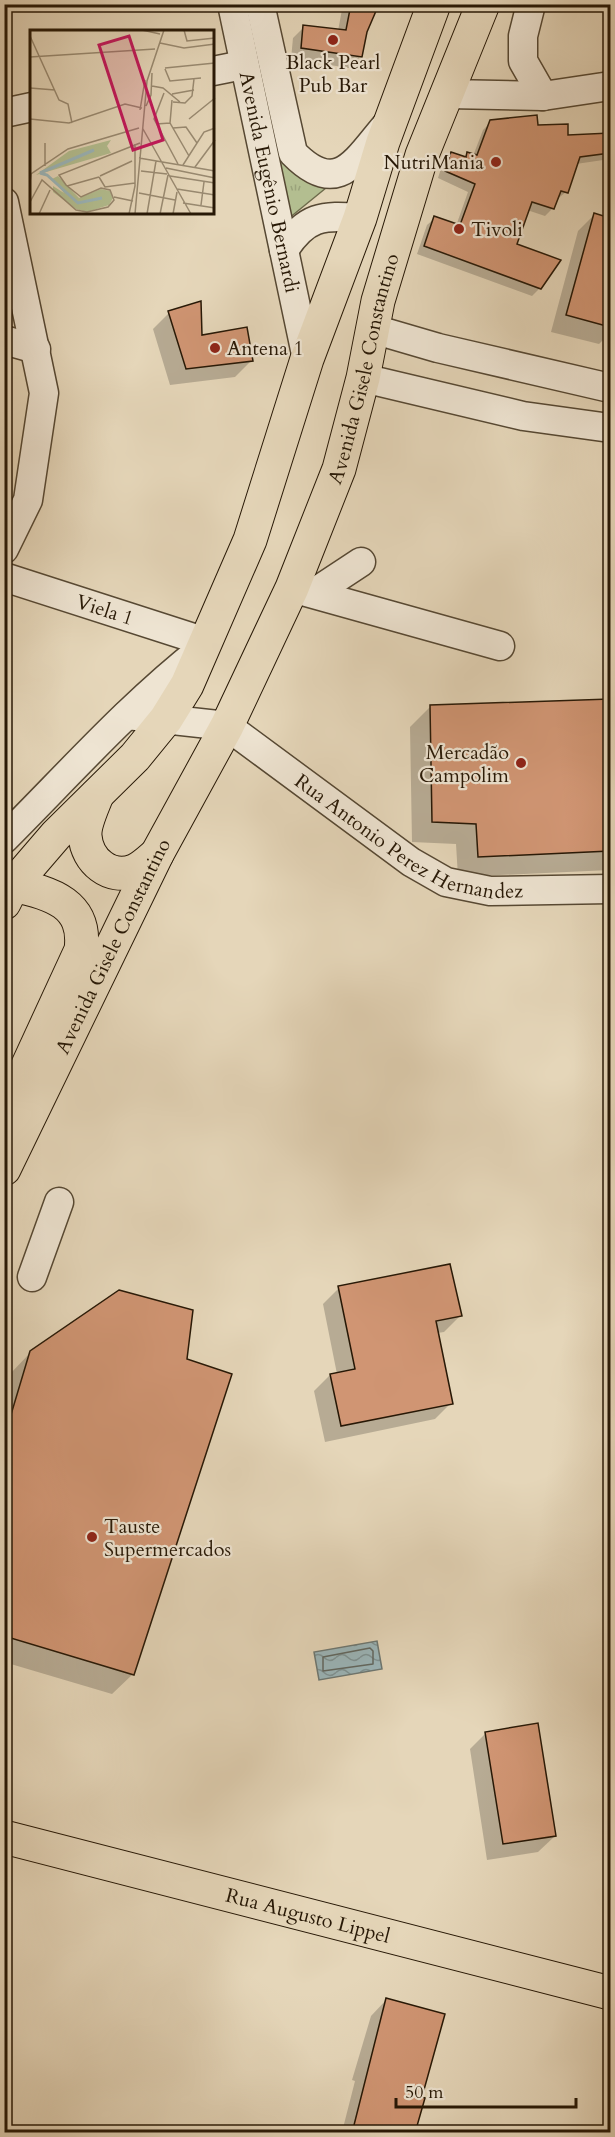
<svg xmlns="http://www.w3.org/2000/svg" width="615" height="2137" font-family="Cardo,serif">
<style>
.grass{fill:url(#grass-tufts);stroke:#6d6b4b;stroke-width:1.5}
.water{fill:url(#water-waves);stroke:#6d7772;stroke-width:1.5}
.shadow{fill:#0003}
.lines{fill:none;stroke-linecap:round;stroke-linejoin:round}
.shore{stroke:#616760;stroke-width:1.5}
.building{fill:#d09573;stroke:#271806;stroke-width:1.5}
.minor-casing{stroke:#564833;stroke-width:31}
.major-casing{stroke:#271806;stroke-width:35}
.minor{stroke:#eee4d2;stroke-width:28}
.major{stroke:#e5d6b9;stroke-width:33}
.poi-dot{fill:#8f2418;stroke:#eee4d2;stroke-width:2}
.labels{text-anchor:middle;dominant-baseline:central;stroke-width:4.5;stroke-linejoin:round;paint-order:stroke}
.poi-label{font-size:20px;fill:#271806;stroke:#eee4d2;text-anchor:start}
.street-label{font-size:20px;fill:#271806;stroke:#eee4d2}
.inset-river{fill:none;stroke:#9bb6ba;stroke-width:3}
.inset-road{fill:none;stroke:#998a71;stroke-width:1.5}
.view{fill:#c2185b;fill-opacity:0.15;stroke:#c2185b;stroke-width:3}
.inset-edge{fill:none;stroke:#271806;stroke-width:3}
</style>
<defs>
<pattern id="grass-tufts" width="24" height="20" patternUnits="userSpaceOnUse" patternTransform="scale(1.5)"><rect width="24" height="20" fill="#b3be90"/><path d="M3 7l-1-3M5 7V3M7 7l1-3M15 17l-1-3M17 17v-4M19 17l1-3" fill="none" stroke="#9aa37b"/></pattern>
<pattern id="water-waves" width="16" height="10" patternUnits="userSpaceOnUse" patternTransform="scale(1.5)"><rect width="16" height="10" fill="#9bb6ba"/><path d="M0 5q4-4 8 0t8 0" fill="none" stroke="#7e9395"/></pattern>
</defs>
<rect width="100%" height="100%" fill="#e5d6b9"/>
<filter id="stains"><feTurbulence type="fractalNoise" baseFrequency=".00333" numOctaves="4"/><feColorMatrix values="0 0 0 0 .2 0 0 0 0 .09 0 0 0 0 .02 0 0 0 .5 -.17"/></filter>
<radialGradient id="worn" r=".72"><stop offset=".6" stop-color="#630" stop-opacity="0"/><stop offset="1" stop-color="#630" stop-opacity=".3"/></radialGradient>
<path class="grass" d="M247,18L302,175L326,188L288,219Z"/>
<path class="water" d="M377,1641L382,1669L319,1680L314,1652Z"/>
<path class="shadow" d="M343,4H378L365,31L360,57L349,68L291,59L293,38L304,27L338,31Z
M491,122L537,127L567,137L610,132V159L576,164L566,192L556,200L553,208L545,216L527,210L515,244L540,288L532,296L417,254L427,225L435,218L456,226L468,192L438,178L443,162L451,154L463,158L468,153L473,156L483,130Z
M594,215L610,219V333L599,344L551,332L578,231Z
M169,313L201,336L251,361L235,377L170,385L153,329Z
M610,701V870L458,877L456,844L412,842L410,727L431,706Z
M339,1288L460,1316L444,1332L437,1333L451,1403L435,1419L325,1442L314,1391L330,1375L337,1374L323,1304Z
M31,1352L133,1674L112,1694L4,1662V1391L10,1374Z
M610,1540V1596L603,1548Z
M486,1733L555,1836L538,1852L487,1860L470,1749Z
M387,1999L420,2098L414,2132H342L355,2081L352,2080L371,2016Z"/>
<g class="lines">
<path class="shore" d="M370,1648L373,1651V1664L323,1671V1657Z"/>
</g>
<path class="building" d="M351,4H379L367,32L362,57L301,48L303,25L346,30Z
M537,115L538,125L568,124V135L610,133V153L580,157L568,193L561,191L554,209L532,202L517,244L561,260L541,289L424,246L434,216L460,225L475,184L445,171L451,152L466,157L467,152L477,155L490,120Z
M594,213L610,218V327L566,315Z
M201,301L202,335L247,327L253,361L186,369L168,311Z
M610,699V851L478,857L476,824L432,822L430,705Z
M450,1264L462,1316L436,1321L453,1404L341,1426L330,1374L355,1369L338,1286Z
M119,1290L193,1310L187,1359L232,1374L134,1675L4,1636V1438L30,1351Z
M538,1723L556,1836L503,1844L485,1732Z
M386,1998L445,2014L422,2097L425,2098L415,2133H352Z"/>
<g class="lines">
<defs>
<g id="minor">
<path id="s1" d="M232,4L307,359"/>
<path d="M260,4L293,153C339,200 357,158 389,122"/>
<path d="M531,4L523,36V61L543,96"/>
<path d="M213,71L243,65"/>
<path d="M448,94L543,96L610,86"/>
<path d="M4,113L32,107"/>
<path d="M4,202L44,393L28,500L4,549"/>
<path d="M284,250C306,216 322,215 360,218"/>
<path d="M373,329L438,348L610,388"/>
<path d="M4,340L36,349"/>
<path d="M363,378L523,416L610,428"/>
<path id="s2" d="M4,577L206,642"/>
<path d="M292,588L500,646"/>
<path d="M314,593L361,562"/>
<path id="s3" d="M127,715L227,726L411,862L446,882L490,891L610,889"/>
<path d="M4,839C69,774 131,704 203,648"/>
<path d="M32,1277L59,1202"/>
</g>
<g id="major">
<path d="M97,795C93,806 84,824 85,836C87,861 110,880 134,871C142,868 150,860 157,854"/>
<path d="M4,903L13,885L56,835L135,757L166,719L187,685L250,540L307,359L360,218L383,142L434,4"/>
<path d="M4,1117L81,950C87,904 52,893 13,885"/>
<path id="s4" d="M4,1169L157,854L227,726L292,588L339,469L363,378L378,301L422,155L483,4"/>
<path id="s5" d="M4,1837L610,1993"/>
</g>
</defs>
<use href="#minor" class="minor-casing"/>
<use href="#major" class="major-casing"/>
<use href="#minor" class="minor"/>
<use href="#major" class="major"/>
</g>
<g class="poi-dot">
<circle cx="333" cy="40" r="6"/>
<circle cx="496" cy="162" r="6"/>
<circle cx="459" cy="229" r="6"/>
<circle cx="215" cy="348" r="6"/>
<circle cx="521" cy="763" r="6"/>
<circle cx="92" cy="1537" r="6"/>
</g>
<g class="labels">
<g class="poi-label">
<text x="333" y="62" text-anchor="middle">Black Pearl<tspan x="333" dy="23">Pub Bar</tspan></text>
<text x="484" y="162" text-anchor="end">NutriMania</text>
<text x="471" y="229">Tivoli</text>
<text x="227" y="348">Antena 1</text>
<text x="509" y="752" text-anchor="end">Mercadão<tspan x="509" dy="23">Campolim</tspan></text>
<text x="104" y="1526">Tauste<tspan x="104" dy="23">Supermercados</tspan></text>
</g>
<g class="street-label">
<text stroke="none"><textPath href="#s1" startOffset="182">Avenida Eugênio Bernardi</textPath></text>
<text stroke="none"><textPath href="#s4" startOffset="880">Avenida Gisele Constantino</textPath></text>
<text stroke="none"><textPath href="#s2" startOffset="106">Viela 1</textPath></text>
<text stroke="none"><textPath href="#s3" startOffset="318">Rua Antonio Perez Hernandez</textPath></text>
<text stroke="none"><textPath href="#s4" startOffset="248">Avenida Gisele Constantino</textPath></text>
<text stroke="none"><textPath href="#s5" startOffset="314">Rua Augusto Lippel</textPath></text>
</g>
</g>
<g transform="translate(30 30)">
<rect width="184" height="184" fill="#e5d6b9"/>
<path d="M81,110L77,116L81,123L6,145L39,121ZM28,146L49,168L71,159L80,161L83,168L79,175L57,182L46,179L23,162V156L34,163L22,149Z" fill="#b3be90"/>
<path class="inset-river" d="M10,143L17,145L48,173L72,168M10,143L64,120"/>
<path class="inset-road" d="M112,0L130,4M154,0L157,11L185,8M0,6L29,70L38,74L42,93M130,13L154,18L185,14M0,27L125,19M135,38L185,33M135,39L140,51L171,48M122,56L133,58L150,72M0,58L25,60M134,63L124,89L148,134M142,64L164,60M143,72L155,73L162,66L164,49M116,76L121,65L122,43M110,80L115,50M0,89L39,93L95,74L112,78M159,89L185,68M140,93L142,70M126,94L140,93L159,126M143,98L156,97L167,113M113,99L161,184M15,113V136M109,128L185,141M153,135L174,102L185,98M165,137L185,110M136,138L185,148M111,141L137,144M70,146L102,131M140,146L185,153M69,147L75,157L105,153M0,153L1,144L38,119L109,98M37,156L69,147M147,159L185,165M109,163L145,170M84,167L103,171M0,172L12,150L46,180L57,182L78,177L84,170L80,160L71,158L51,167L36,155L29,145L110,113M153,173L185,178M171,175L174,152M9,184L20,160M99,184L105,156V114M105,184L117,51L134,0M117,184L126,131M130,184L138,145M143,184L147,162"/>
<path class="view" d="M99,6L133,110L103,120L69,15Z"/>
<rect width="184" height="184" class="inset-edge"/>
</g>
<rect width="615" height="2137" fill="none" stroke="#e5d6b9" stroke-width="24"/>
<rect x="6" y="6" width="603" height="2125" fill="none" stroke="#271806" stroke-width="3"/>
<rect x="12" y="12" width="591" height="2113" fill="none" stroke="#271806" stroke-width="1.5"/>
<path d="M396 2098v9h180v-9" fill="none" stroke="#271806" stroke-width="3"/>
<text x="405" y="2098" font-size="18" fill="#271806" stroke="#eee4d2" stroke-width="4.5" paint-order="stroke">50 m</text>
<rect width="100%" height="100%" filter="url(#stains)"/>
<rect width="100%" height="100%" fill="url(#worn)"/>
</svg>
